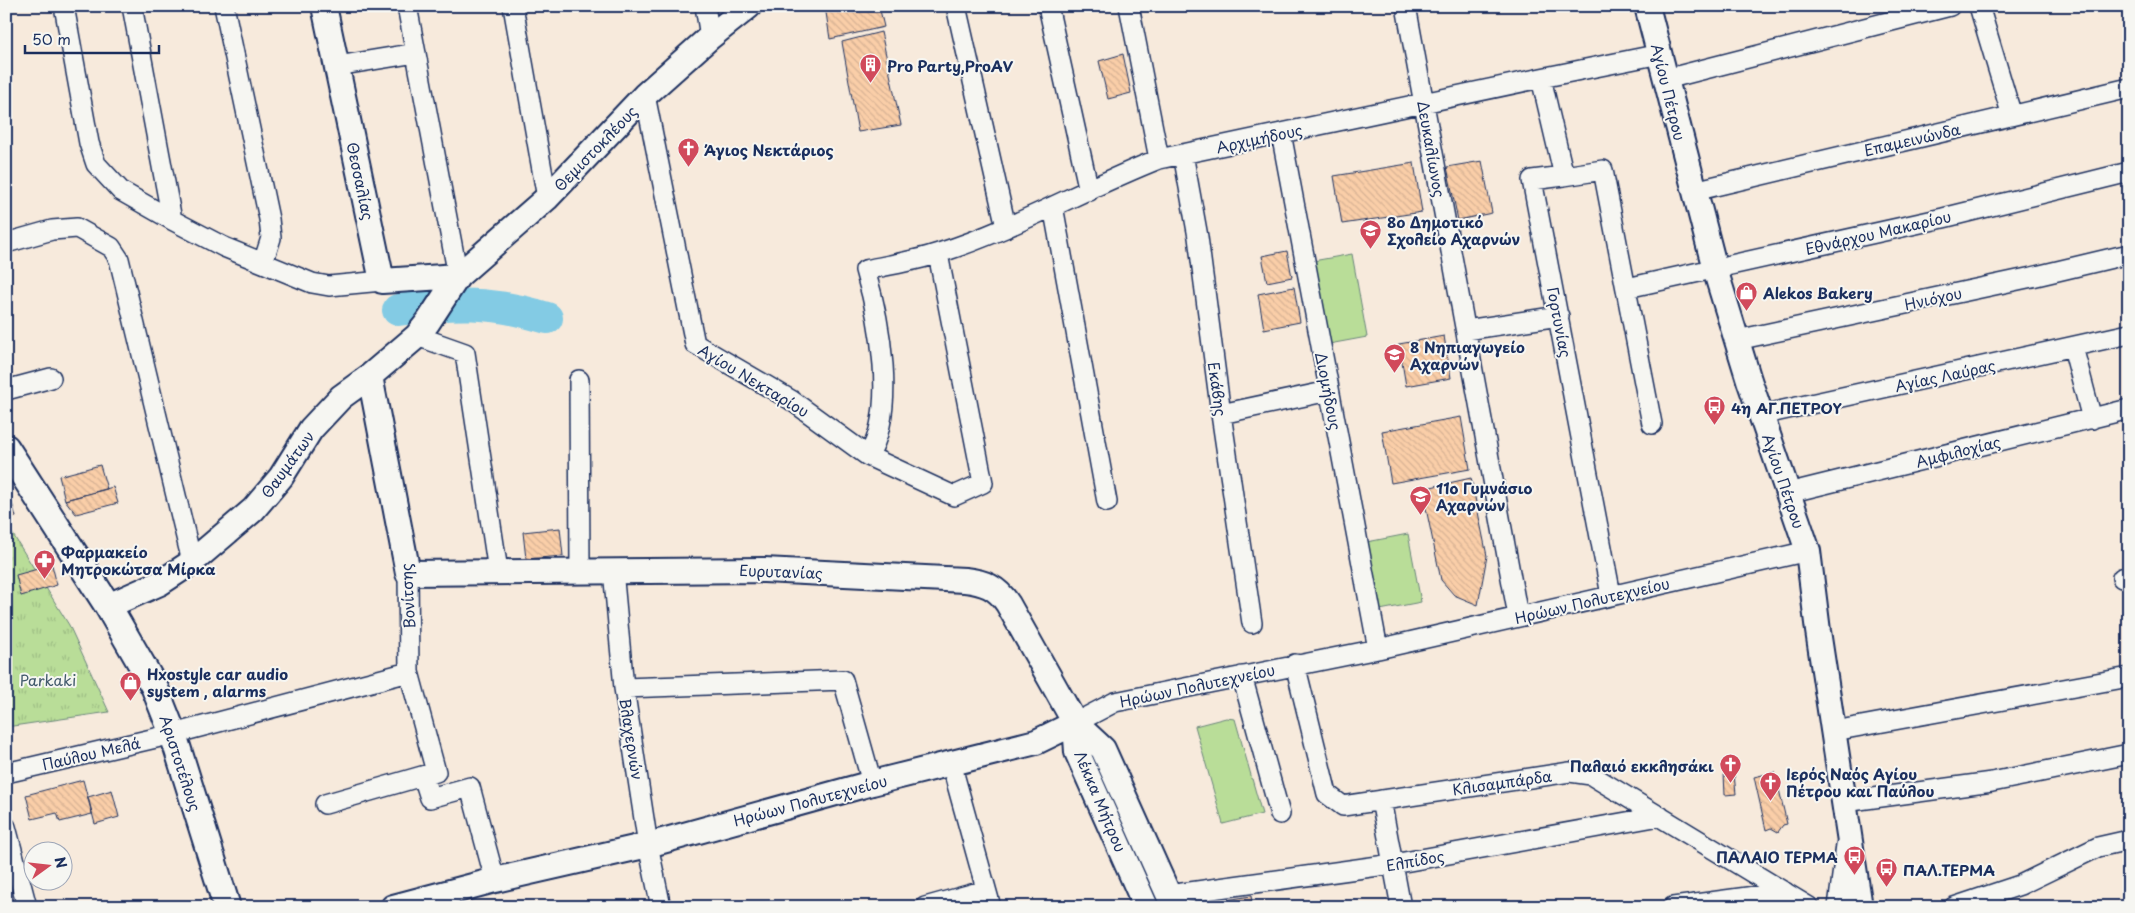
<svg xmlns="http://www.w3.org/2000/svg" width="2135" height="913" font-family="'Playpen Sans',sans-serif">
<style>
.grass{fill:url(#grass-tufts);stroke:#6a867b}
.garden{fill:#b9dd98;stroke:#6a867b}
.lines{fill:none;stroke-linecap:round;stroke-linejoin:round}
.river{stroke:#83cbe4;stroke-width:32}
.building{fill:url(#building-back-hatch);stroke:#1b2f5e}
.minor-casing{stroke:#1b2f5e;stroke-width:22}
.tertiary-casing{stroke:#1b2f5e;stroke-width:28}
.secondary-casing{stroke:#1b2f5e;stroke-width:30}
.minor{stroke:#f6f6f2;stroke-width:19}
.tertiary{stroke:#f6f6f2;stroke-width:24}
.secondary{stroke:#f6f6f2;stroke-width:26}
.labels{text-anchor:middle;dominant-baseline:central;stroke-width:4;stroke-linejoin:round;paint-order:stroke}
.poi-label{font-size:15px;font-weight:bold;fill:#1b2f5e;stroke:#f6f6f2;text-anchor:start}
.street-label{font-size:15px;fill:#1b2f5e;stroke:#f6f6f2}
.park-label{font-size:15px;fill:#425a6c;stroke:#f6f6f2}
</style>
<defs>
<pattern id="grass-tufts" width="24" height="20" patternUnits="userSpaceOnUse" patternTransform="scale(1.25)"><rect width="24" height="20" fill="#b9dd98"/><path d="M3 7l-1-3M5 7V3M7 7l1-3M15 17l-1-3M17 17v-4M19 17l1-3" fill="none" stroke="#9ebe85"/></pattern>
<pattern id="building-back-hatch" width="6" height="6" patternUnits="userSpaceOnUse" patternTransform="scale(1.25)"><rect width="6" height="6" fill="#facea8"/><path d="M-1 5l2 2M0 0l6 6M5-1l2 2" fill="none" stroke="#d6b193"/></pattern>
</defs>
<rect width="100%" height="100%" fill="#f7eadc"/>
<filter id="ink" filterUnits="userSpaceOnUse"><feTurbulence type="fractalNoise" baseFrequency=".02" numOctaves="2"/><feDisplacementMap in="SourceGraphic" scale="10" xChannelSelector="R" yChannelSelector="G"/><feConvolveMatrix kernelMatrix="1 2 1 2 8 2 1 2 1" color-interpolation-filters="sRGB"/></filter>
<g filter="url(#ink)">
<path class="grass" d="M12,533L69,625L109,712L6,727V535Z"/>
<path class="garden" d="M1352,254L1367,337L1329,344L1313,261Z
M1408,534L1421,602L1380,610L1367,542Z
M1226,718L1235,719L1262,814L1223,824L1195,726Z"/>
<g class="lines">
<path class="river" d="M398,310C454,302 492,301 547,318"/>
</g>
<path class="building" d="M825,6H879L884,27L830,39Z
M881,32L901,125L858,132L842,42Z
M1123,54L1131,93L1108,99L1099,61Z
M1482,161L1492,213L1458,220L1447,167Z
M1414,163L1422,212L1342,224L1334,176Z
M1287,251L1292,277L1267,282L1262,256Z
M1294,287L1300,322L1264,329L1258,294Z
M1444,336L1451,378L1406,386L1399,344Z
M1461,417L1470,469L1391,483L1382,431Z
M100,465L107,489L65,500L59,476Z
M1471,478L1487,556L1478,605L1454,595L1441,580L1422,489Z
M113,487L118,503L76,514L65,500Z
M8,489L16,517L6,520V490Z
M560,528L563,556L526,559L523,532Z
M52,565L57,585L21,596L16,575Z
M1775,772L1787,824L1783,825L1778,832L1771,828L1766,830L1754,777Z
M1724,774H1734L1736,794L1725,795Z
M83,780L92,814L60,822L57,813L32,819L26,795Z
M112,790L119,817L95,824L88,797Z
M1251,896L1253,907H1208V903Z"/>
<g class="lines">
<defs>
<path id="minor" d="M64,6L89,143L96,164L121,191L172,220L224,247L312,283L329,286L382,281
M132,6L172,220
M224,6L269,219L271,238L263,263
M407,6L458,276
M513,6L547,198
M705,6L710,37
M956,6L1006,227
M1048,6L1089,191
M1129,6L1159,159
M1406,6L1518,616
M1979,6L2012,116
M337,66L416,53
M1541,78L1564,176L1532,180L1611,595
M1666,79L1950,6
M645,95L695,344L791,400L868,456L954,496L983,483L938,254
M1281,133L1378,649
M1183,154L1198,237L1221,414L1252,623
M1564,176L1603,170L1652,424
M1694,191L2129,88
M1053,206L1107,502
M6,243L52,230L77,228L111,247L119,259L192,562
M1627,288L1943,218L2129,172
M1466,330L1559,316
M417,336L465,353L498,571
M1737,340L2032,277L2129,254
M2073,347L2092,419
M579,380L580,570
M6,390L51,378
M1221,414L1329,391
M1761,415L2129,334
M868,456C897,411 880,320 865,270C890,265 915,261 939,253C1015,229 1085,188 1159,159L1541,78L1660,54
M1788,493L2129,409
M613,570L624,688L648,845L661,907
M2122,578L2129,577
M1295,664L1327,794L1343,806L1570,772L1591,775L1809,907
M1242,676L1280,814
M624,688L843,680L872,783
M1075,723L1115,702L1378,649L1808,551
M1834,731L2129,677
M951,763L991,907
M6,773L173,734L409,672
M423,776L430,798L470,787L495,880
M1381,800L1401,907
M325,804L436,772L409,672L408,573
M1845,815L1844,802L1992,782L2129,754
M6,827L27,907
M1168,895L1393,864L1660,816
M925,907L986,890
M1673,907L1785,892
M1838,907L1846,845
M1954,907L2020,885L2098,847L2129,840"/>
<path id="tertiary" d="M324,6L382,281L458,276
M1647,6L1715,269L1749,380L1808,551L1818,631L1860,907
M370,376L408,573L764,570L965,580C984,582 997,587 1008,604L1075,723L1103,749L1174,907
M108,606L160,583L192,562L253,510L281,477L311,429L341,397L370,376L417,336L428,322L458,276L547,198L645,95L710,37L749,6
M1075,723L1077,752L1146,907
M393,907L495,880L648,845L872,783L1036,742L1075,723"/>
<path id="secondary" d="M6,448L108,606L154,686L173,734L227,907"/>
</defs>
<use href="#minor" class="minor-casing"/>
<use href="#tertiary" class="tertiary-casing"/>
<use href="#secondary" class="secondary-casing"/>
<use href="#minor" class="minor"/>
<use href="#tertiary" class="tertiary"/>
<use href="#secondary" class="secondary"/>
</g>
</g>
<defs>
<symbol id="building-pin" viewBox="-11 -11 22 30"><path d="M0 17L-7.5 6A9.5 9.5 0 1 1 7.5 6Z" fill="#d1495b" stroke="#f6f6f2"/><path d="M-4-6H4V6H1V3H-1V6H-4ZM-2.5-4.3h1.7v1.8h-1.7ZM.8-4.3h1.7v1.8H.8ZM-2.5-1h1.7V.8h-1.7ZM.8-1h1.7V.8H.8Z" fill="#fff"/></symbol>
<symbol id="church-pin" viewBox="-11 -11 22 30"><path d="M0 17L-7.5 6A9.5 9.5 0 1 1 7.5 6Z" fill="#d1495b" stroke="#f6f6f2"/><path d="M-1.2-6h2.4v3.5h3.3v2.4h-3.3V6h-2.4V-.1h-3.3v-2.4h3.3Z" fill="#fff"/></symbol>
<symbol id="school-pin" viewBox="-11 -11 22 30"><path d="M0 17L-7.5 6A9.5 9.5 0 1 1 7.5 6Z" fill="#d1495b" stroke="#f6f6f2"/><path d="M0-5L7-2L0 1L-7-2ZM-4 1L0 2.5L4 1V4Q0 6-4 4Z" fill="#fff"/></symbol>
<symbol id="shop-pin" viewBox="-11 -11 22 30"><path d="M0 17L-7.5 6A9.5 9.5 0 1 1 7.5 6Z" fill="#d1495b" stroke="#f6f6f2"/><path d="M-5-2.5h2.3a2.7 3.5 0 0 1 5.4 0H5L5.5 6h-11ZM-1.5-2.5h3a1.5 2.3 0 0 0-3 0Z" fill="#fff"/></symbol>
<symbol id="bus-pin" viewBox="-11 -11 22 30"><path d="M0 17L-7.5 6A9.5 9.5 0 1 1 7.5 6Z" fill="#d1495b" stroke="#f6f6f2"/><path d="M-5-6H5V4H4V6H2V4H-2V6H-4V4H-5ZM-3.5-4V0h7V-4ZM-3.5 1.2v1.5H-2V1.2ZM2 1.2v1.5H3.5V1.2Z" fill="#fff"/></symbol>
<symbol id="pharmacy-pin" viewBox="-11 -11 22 30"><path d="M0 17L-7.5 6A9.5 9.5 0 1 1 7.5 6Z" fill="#d1495b" stroke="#f6f6f2"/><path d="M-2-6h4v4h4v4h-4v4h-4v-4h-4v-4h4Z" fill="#fff"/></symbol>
</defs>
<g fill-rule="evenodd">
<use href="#building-pin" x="858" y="52" width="25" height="34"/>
<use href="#church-pin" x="676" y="136" width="25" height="34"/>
<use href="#school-pin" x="1358" y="218" width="25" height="34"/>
<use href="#shop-pin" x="1734" y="280" width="25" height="34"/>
<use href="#school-pin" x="1382" y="342" width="25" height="34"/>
<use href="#bus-pin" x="1702" y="394" width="25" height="34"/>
<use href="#school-pin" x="1408" y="484" width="25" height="34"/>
<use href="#pharmacy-pin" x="32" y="548" width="25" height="34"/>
<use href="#shop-pin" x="118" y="670" width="25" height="34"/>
<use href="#church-pin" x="1718" y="752" width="25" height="34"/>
<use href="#church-pin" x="1758" y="770" width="25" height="34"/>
<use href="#bus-pin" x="1842" y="844" width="25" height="34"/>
<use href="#bus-pin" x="1874" y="856" width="25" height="34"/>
</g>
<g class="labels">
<g class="poi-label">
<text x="887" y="65">Pro Party,ProAV</text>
<text x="704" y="149">Άγιος Νεκτάριος</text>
<text x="1387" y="221">8ο Δημοτικό<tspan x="1387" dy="17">Σχολείο Αχαρνών</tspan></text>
<text x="1763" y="292">Alekos Bakery</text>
<text x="1410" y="346">8 Νηπιαγωγείο<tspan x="1410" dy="17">Αχαρνών</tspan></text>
<text x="1731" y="407">4η ΑΓ.ΠΕΤΡΟΥ</text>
<text x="1436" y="487">11ο Γυμνάσιο<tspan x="1436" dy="17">Αχαρνών</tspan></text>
<text x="61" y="551">Φαρμακείο<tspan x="61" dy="17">Μητροκώτσα Μίρκα</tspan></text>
<text x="147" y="673">Hxostyle car audio<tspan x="147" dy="17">system , alarms</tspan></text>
<text x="1714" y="765" text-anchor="end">Παλαιό εκκλησάκι</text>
<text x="1786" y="773">Ιερός Ναός Αγίου<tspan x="1786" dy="17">Πέτρου και Παύλου</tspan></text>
<text x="1838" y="856" text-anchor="end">ΠΑΛΑΙΟ ΤΕΡΜΑ</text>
<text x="1903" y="869">ΠΑΛ.ΤΕΡΜΑ</text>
</g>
<g class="street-label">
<text transform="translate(1669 92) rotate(76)">Αγίου Πέτρου</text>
<text transform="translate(1259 138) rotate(-12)">Αρχιμήδους</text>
<text transform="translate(1912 139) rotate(-13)">Επαμεινώνδα</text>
<text transform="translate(595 148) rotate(-46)">Θεμιστοκλέους</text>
<text transform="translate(1432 149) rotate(80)">Δευκαλίωνος</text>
<text transform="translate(361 181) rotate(78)">Θεσσαλίας</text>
<text transform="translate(1878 232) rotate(-13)">Εθνάρχου Μακαρίου</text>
<text transform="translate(1933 298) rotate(-12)">Ηνιόχου</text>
<text transform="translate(1560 322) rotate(79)">Γορτυνίας</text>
<text transform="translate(1945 375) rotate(-12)">Αγίας Λαύρας</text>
<text transform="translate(754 380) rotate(31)">Αγίου Νεκταρίου</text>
<text transform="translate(1218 389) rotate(82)">Εκάβης</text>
<text transform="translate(1329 391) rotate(79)">Διομήδους</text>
<text transform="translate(1958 451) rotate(-14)">Αμφιλοχίας</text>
<text transform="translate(287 464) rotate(-54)">Θαυμάτων</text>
<text transform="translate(1784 481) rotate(71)">Αγίου Πέτρου</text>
<text transform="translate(781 571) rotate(2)">Ευρυτανίας</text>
<text transform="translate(407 596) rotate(-93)">Βονίτσης</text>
<text transform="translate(1592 600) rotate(-13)">Ηρώων Πολυτεχνείου</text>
<text transform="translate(1197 685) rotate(-12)">Ηρώων Πολυτεχνείου</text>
<text transform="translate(632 739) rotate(81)">Βλαχερνών</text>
<text transform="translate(91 753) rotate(-13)">Παύλου Μελά</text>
<text transform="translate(181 763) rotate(72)">Αριστοτέλους</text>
<text transform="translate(1502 782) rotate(-8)">Κλισαμπάρδα</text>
<text transform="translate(810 800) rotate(-15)">Ηρώων Πολυτεχνείου</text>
<text transform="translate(1101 801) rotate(67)">Λέκκα Μήτρου</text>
<text transform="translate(1415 860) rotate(-10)">Ελπίδος</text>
</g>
<g class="park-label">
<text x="48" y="679">Parkaki</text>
</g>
</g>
<rect width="2135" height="913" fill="none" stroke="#f6f6f2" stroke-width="25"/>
<rect x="12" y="12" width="2110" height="888" fill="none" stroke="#1b2f5e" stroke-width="2" filter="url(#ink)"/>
<g transform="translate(48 866) rotate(75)"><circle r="24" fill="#f6f6f2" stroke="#9ea6b7"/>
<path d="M0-4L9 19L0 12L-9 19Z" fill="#d1495b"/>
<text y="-8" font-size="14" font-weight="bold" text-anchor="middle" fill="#1b2f5e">N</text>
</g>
<path d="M25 45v8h134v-8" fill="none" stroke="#1b2f5e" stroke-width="2.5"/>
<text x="32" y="45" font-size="15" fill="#1b2f5e" stroke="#f6f6f2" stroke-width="4" paint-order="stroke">50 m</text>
</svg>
